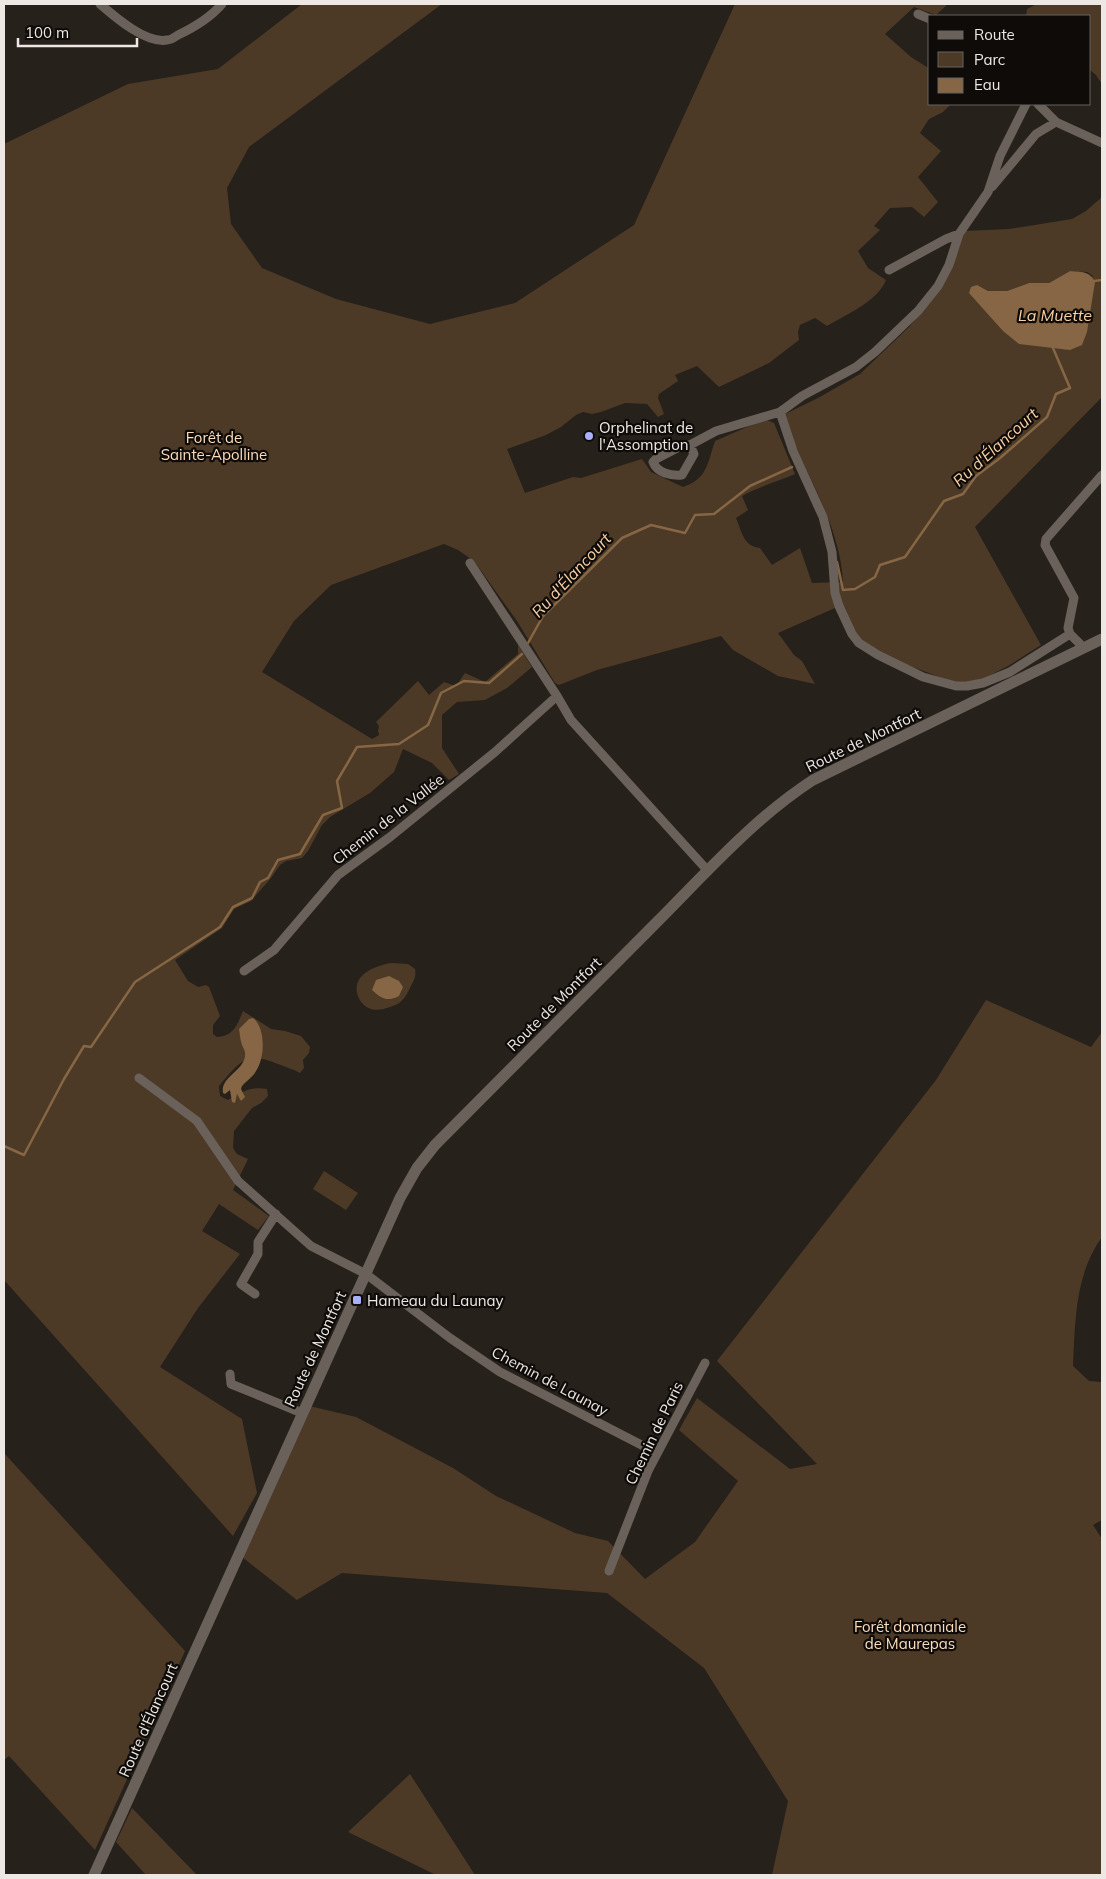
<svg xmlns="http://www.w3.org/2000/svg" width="1106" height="1879" font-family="Mulish,sans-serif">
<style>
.green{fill:#4c3a26;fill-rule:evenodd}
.water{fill:#866644}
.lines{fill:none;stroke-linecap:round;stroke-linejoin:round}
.stream{stroke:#866644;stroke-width:2.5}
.minor{stroke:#69615a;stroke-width:9}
.tertiary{stroke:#69615a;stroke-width:11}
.poi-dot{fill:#a8b0fc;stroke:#0e0b09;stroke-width:2}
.labels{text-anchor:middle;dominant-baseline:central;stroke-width:4.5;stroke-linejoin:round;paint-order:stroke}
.poi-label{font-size:15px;fill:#ede8e4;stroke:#0e0b09;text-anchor:start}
.park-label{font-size:15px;fill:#fdddbc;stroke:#0e0b09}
.street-label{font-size:15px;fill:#ede8e4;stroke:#0e0b09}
.water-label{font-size:16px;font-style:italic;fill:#fbd1a4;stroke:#0e0b09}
</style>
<rect width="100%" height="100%" fill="#27211b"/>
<path class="green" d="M302,4H442L249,147L227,188L231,224L262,268L336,299L430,324L515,303L634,225L735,4H948L936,15L914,7L885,34L911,57L930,69V104L950,105L943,112L929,119L920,133L941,151L918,177L938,202L924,217L912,207L890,208L874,226L880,230L858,251L868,268L886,280C877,302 847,314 827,326L815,318L800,325L798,332L799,340L769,363L719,387L697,366L675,375L678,381L659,394L658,398L664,414L658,417L647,404L625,403L601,412L592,414L583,412L576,415L561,427L546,435L507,449L525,493L573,477L581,478L642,459L651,472L683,487C708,478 707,464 715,441L765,419L774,423L795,474C777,482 760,486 742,496L748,510L736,518C742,532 743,546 760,548L772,565L800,548L812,583L843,582C840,522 802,470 783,415L818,398L860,374L909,327L936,295L964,231L1009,229L1072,219L1086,211L1102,197V397L975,527L1041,645L1008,666L967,687L855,646L835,608L778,633L794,655L802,661L815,684L778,676L733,650L721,636L597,670L559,685L555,683L517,621L474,561L458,550L444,544L331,585L294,621L262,672L372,739L379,735L378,731L379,726L376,722L418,681L429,695L444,682L456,686L465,673L485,682L518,654V645L532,667L507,688L485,700L457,702L442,715V748L459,774L449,780L432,763L403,749L394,772L370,793L330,817L322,825L308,851L302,858L286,861L280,865L271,878L251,901L234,909L222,928L175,960L188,981L198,987L206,985L209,987L220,1016L213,1025V1034L217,1037C234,1036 237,1025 243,1011L271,1029L285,1031L301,1036L310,1047L309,1053L303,1060L304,1068L300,1073C293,1069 285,1067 278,1064C245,1050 239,1063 219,1086L220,1096L228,1100C242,1092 251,1086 267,1089L268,1096L261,1103L252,1108L234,1131L233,1148L237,1154L248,1159L233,1190L269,1216L258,1230L219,1204L202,1231L240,1254L198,1308L160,1367L242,1419L257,1493L233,1536L4,1280V144L128,84L218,69ZM1070,271L1087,272L1093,276L1003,331L976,285L988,291H1007L1029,283H1049Z
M1037,4H1102V84L1096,75L1090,70V16H1026L1027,9Z
M391,963L408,964L415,969C417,977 412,983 409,990C404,1000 400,1004 390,1007C384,1009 378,1011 371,1009C359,1005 352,989 360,978C367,969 380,965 391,963Z
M986,1000L1091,1047L1102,1032V1237C1075,1274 1075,1322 1073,1366L1089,1381L1102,1382V1520L1093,1525L1102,1539V1875H772L788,1801L704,1668L607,1593L342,1573L297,1600L242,1557L305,1405L356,1417L453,1468L496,1496L575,1533L608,1541L645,1579L695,1542L738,1481L679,1430L697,1398L790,1469L817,1464L717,1361L936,1080Z
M324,1171L358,1193L346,1210L313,1189Z
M4,1453L185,1651L95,1850L9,1756L4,1760Z
M410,1774L475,1875H436L348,1832Z
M132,1808L197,1875H146L116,1842Z"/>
<path class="water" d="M1070,271C1081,272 1090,271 1095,282L1087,332L1082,345L1070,350L1019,344L1003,331L969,293L971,287L977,285L988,291H1007L1029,283H1049Z
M389,976L399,981L403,987L399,996C387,1002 382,999 372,990L376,980Z
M253,1018C266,1028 265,1058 256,1071C253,1077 246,1081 242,1086L241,1089L245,1097L241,1101L237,1094L235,1103L232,1102L230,1090L225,1094L223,1093C220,1076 247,1070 245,1053C245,1050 243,1048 242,1045C240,1040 240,1034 239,1029L249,1019Z"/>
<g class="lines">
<path class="stream" d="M1092,283L1094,281L1102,280
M837,562L843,590L855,589L875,577L880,565L905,557L944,501L963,494L976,476L1000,458L1047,417L1056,394L1070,388L1053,348V345
M528,643L543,616L622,538L651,525L685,533L695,515L714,514L750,486L792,467
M4,1146L24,1155L64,1079L84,1046L91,1047L135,982L220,927L233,907L252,898L260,882L268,878L278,860L300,854L323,815L342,808L337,781L357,747L399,744L428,725L441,693L464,681L489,683L522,654"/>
<path class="minor" d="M100,4C115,17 146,44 167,40C171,40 175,37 178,35C195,27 210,18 222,4
M918,14L930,19
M1038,104L1056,122L1102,143
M992,187L1036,134L1056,122
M889,270L946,239L959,234
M780,412L793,451L823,517L832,552L835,593L839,606L852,634L859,643L878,655L923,677L956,686H967L983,683L1010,672L1070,634
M690,445L694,454L682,475C671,476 657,473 653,462L656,459L683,445H690L716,431L780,412L802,396L856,367L875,352L918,311L938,286L949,265L959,234L988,192L1000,156L1026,104
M470,563L557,696L571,720L708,871
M1083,649L1080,644L1070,634L1068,628L1074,598L1045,545L1046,539L1102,475
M244,971L274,950L338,875L390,837L495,752L557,696
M139,1078L197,1121L238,1181L311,1246L366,1274L450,1338L500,1372L657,1453
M255,1294L241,1284L258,1254V1242L276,1214
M230,1374L231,1384L302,1413
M609,1571L648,1471L705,1363"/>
<path class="tertiary" d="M94,1875L400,1198L417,1168L435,1145C508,1071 581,998 654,925C705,874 753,819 813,780L1102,639"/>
</g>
<g class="poi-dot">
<circle cx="589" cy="436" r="5"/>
<rect x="352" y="1295" width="10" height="10" rx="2.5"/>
</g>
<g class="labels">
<g class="poi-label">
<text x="599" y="427">Orphelinat de<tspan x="599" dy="17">l'Assomption</tspan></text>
<text x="367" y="1300">Hameau du Launay</text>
</g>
<g class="park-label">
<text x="214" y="437">Forêt de<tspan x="214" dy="17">Sainte-Apolline</tspan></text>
<text x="910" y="1626">Forêt domaniale<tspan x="910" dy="17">de Maurepas</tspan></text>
</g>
<g class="street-label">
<text transform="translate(863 740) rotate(-26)">Route de Montfort</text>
<text transform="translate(388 819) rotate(-38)">Chemin de la Vallée</text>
<text transform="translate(554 1004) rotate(-45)">Route de Montfort</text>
<text transform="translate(315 1349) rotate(-65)">Route de Montfort</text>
<text transform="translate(550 1381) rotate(28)">Chemin de Launay</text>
<text transform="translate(654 1433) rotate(-64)">Chemin de Paris</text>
<text transform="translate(148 1720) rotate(-66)">Route d'Élancourt</text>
</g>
<g class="water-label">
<text x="1055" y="315">La Muette</text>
<text transform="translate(995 447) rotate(-42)">Ru d'Élancourt</text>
<text transform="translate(571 575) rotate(-47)">Ru d'Élancourt</text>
</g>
</g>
<rect width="1106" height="1879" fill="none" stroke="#ede8e4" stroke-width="10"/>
<rect x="928" y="15" width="162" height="90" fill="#0e0b09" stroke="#676361"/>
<rect x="938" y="31" width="25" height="8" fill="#69615a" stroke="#676361"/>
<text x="974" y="40" font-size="15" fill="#ede8e4">Route</text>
<rect x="938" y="52" width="25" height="15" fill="#4c3a26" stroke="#676361"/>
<text x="974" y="65" font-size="15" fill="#ede8e4">Parc</text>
<rect x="938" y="78" width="25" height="15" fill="#866644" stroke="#676361"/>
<text x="974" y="90" font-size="15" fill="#ede8e4">Eau</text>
<path d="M18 38v8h119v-8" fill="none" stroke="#ede8e4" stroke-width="2.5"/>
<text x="25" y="38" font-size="15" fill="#ede8e4" stroke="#0e0b09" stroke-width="4" paint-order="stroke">100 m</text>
</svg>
